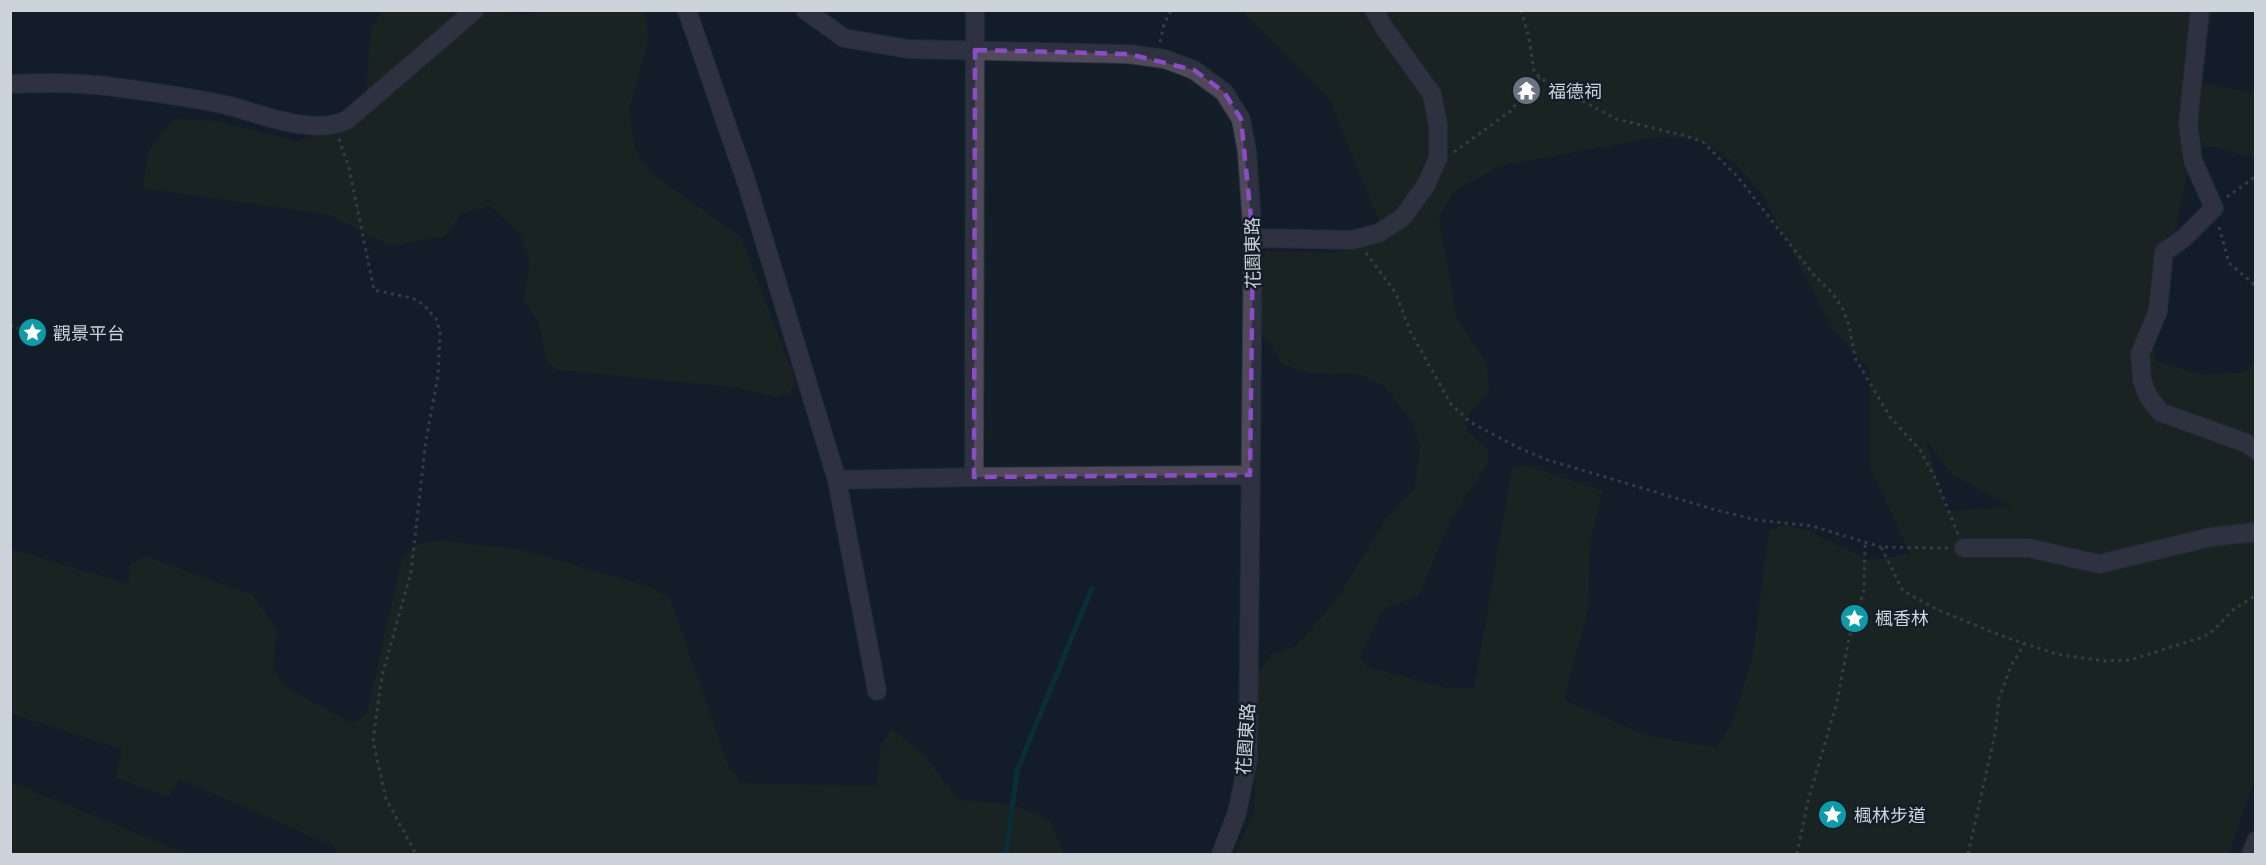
<svg xmlns="http://www.w3.org/2000/svg" width="2266" height="865" font-family="'Noto Sans','Noto Sans TC',sans-serif">
<style>
.green{fill:#222b17;fill-rule:evenodd}
.lines{fill:none;stroke-linecap:round;stroke-linejoin:round}
.stream{stroke:#004449;stroke-width:5}
.minor-casing{stroke:#313b45;stroke-width:20}
.path{stroke:#5b646e;stroke-width:3;stroke-dasharray:3 4.5;stroke-linecap:butt}
.minor{stroke:#514959;stroke-width:18}
.marked{fill:none;stroke:#8b4dc5;stroke-width:4.5;stroke-dasharray:12 8;stroke-linejoin:round}
.labels{text-anchor:middle;dominant-baseline:central;stroke-width:5;stroke-linejoin:round;paint-order:stroke}
.poi-label{font-size:18px;fill:#ccd3db;stroke:#131e29;text-anchor:start}
.street-label{font-size:18px;fill:#ccd3db;stroke:#131e29}
</style>
<rect width="100%" height="100%" fill="#131e29"/>
<path class="green" d="M492,10L523,15L549,10L645,11L648,42L629,110L636,150L652,174L741,237L796,381L789,394L775,397L734,387L557,370L547,362L538,322L523,299L530,260L520,234L490,206L462,213L445,236L391,246L330,215L142,188L149,150L174,119L215,121L295,141L346,126L365,108L371,29L382,11Z
M1242,11H2213L2196,82L2255,93V158L2212,147L2192,149L2154,333L2155,360L2201,375L2243,372L2254,364L2255,353L2256,775L2229,854H1235L1255,810V679L1270,655L1296,646L1334,603L1386,519L1415,487L1420,446L1411,420L1385,387L1360,374L1308,373L1282,364L1252,318L1265,251L1334,253L1374,241L1382,229L1330,100ZM1657,137L1697,139L1733,161L1761,192L1833,329L1870,370V467L1910,554L1869,560L1807,530L1781,525L1769,532L1753,655L1732,724L1716,747L1648,736L1564,700L1588,611L1590,544L1603,491L1525,465L1512,468L1474,688H1447L1368,667L1359,658L1383,610L1419,595L1451,520L1488,463V450L1468,432L1465,420L1489,390L1487,363L1457,319L1439,217L1453,193L1499,166ZM1926,439L1952,475L2013,507L1946,511Z
M436,540L522,550L654,588L670,598L729,767L741,783L876,786L881,745L892,729L922,753L959,800L1014,805L1050,820L1064,854H338L334,846L179,779L169,797L116,778L122,749L11,714V549L129,584L130,565L145,556L253,595L277,630L273,669L284,686L352,723L367,713L401,562L413,546Z
M10,782H11L188,854H11Z"/>
<g class="lines">
<path class="stream" d="M1006,854L1017,771L1092,588"/>
<defs>
<path id="minor" d="M687,10L747,184L837,480L877,691
M805,10L844,38L908,49L1129,54L1165,59L1194,70L1224,92L1241,119L1247,151L1253,238L1248,759L1237,813L1221,854
M2200,10L2188,123L2193,161L2214,208L2184,238L2164,252L2158,311L2140,354L2142,380L2148,396L2160,412L2246,443L2256,450
M10,84C43,83 75,82 107,86C145,91 184,96 221,104C259,112 310,137 347,120L475,10
M1253,238L1352,240L1379,233L1403,217L1426,185L1438,158V126L1432,94L1385,29L1374,10
M974,477L975,10
M837,480L974,477L1250,475
M1964,548H2029L2099,564L2211,537L2256,532
M2251,854L2256,841"/>
</defs>
<use href="#minor" class="minor-casing"/>
<path class="path" d="M1521,10L1529,38L1534,72L1542,79L1616,119L1686,136L1703,142L1738,177L1813,274L1833,294L1843,309L1849,325L1855,358L1890,417L1920,450L1936,480L1958,534
M1160,42L1164,24L1171,10
M339,139L349,168L374,290L412,298L424,305L436,319L440,332L438,376L426,440L411,572L382,676L373,741L386,799L416,854
M1454,152L1512,110L1529,86L1540,77
M2227,197L2256,176
M2219,227L2229,263L2256,286
M1366,253L1395,292L1411,333L1451,404L1470,422L1519,448L1548,460L1716,510L1757,520L1812,526L1881,547
M10,325L32,333
M1948,548L1881,547L1903,591L1936,609L2002,636L2056,654L2104,661L2130,660L2203,637L2213,631L2233,610L2256,595
M1797,854L1808,801L1837,702L1849,638L1864,590L1865,542
M1968,854L1995,734L1999,699L2011,666L2025,643"/>
<use href="#minor" class="minor"/>
</g>
<path d="M0 0H2266V865H0ZM975,50L1129,54L1194,70L1224,92L1241,119L1253,238L1250,475L974,477Z" fill="#131e29" fill-opacity=".55" fill-rule="evenodd"/>
<path class="marked" d="M975,50L1129,54L1194,70L1224,92L1241,119L1253,238L1250,475L974,477Z"/>
<defs>
<symbol id="temple-disc" viewBox="-11 -11 22 22"><circle r="9.5" fill="#6b7280" stroke="#131e29"/><path d="M0-6L5-2H3V0L6.5 2.5H4V6H1.5V3h-3V6H-4V2.5H-6.5L-3 0V-2H-5Z" fill="#fff"/></symbol>
<symbol id="sight-disc" viewBox="-11 -11 22 22"><circle r="9.5" fill="#0f9aa8" stroke="#131e29"/><path d="M0-6L1.8-2.2L6-1.7L2.9 1.2L3.7 5.4L0 3.3L-3.7 5.4L-2.9 1.2L-6-1.7L-1.8-2.2Z" fill="#fff"/></symbol>
</defs>
<g fill-rule="evenodd">
<use href="#temple-disc" x="1510" y="74" width="33" height="33"/>
<use href="#sight-disc" x="16" y="316" width="33" height="33"/>
<use href="#sight-disc" x="1838" y="602" width="33" height="33"/>
<use href="#sight-disc" x="1816" y="798" width="33" height="33"/>
</g>
<g class="labels">
<g class="poi-label">
<text x="1548" y="91">福德祠</text>
<text x="53" y="333">觀景平台</text>
<text x="1875" y="618">楓香林</text>
<text x="1854" y="815">楓林步道</text>
</g>
<g class="street-label">
<text transform="translate(1252 253) rotate(-91)">花園東路</text>
<text transform="translate(1245 739) rotate(-86)">花園東路</text>
</g>
</g>
<rect width="2266" height="865" fill="none" stroke="#ccd3db" stroke-width="24"/>
</svg>
